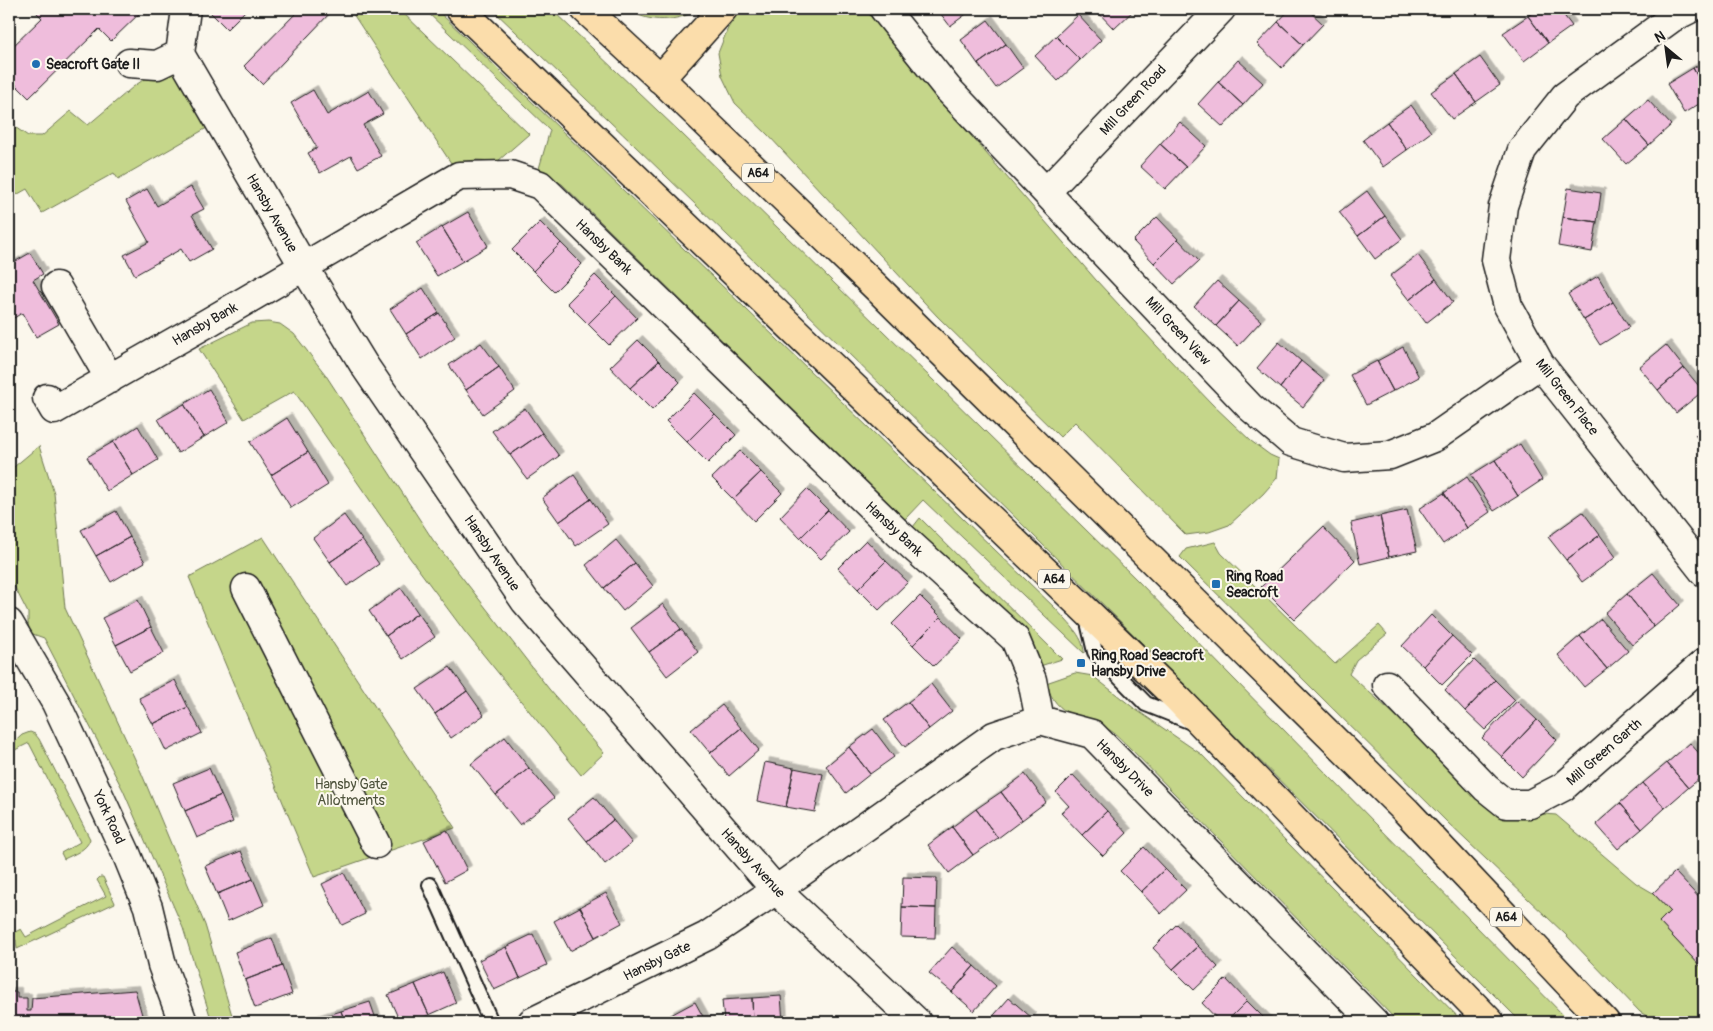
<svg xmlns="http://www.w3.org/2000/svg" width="1713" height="1031" font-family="Pangolin,sans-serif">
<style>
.green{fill:#c5d68a;stroke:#707953}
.building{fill:#efbddc;stroke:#1c1c1c;filter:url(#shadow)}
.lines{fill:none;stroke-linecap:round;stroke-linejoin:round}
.lane-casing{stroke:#1c1c1c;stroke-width:18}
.street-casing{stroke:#1c1c1c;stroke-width:31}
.secondary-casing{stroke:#1c1c1c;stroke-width:31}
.highway-casing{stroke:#1c1c1c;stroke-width:31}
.lane{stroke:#fbf7ec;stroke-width:14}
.street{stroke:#fbf7ec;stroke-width:28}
.secondary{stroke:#fbf7ec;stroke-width:28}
.highway{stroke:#fbddab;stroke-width:28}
.poi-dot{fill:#1f6fb2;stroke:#fbf7ec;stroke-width:2}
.labels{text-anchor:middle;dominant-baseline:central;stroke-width:4;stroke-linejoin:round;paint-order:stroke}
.shield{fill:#fbf7ec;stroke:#5f5e5a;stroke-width:1}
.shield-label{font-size:12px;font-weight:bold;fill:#1c1c1c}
.poi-label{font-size:14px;font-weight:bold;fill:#1c1c1c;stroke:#fbf7ec;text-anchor:start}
.street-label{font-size:14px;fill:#1c1c1c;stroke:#fbf7ec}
.park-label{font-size:14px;fill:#4f543d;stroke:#fbf7ec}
</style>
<defs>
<filter id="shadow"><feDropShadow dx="4.5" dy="-4.5" stdDeviation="0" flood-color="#0004"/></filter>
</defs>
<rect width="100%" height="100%" fill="#fbf7ec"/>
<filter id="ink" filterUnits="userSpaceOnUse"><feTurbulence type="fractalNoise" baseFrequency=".02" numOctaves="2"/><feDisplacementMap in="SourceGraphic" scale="10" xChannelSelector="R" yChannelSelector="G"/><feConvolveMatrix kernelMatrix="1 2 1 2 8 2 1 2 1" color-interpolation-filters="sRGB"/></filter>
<g filter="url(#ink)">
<path class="green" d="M347,9H399L529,134L498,161L476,160L451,163L353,14Z
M424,9H436L1056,609C1066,621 1084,636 1084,653L923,500L905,519L562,184L538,172L550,130Z
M492,9H551L680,132L1136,579L1570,1022H1521C1181,681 841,341 492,9Z
M629,9H698C680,22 646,24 629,9Z
M740,9H872L940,100L1096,280L1168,358L1212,404L1251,441L1270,455L1279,459L1277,478L1263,494L1229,525L1209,532L1186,535L1075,422L1060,437L937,316L768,135L735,103L722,76L718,53L728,28Z
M180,54L219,121L118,179L114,173L42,213L27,189L9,199V123L28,136H42L71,111L88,125L133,87Z
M268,322L280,324L294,334L325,374L433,540L549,689L604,753L581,775L465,632L410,558L294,391L244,419L199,349L252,323Z
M39,446L54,493L65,608L141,772L205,925L234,1022H212L183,928L123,790L44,638L30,633L28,623V613L9,576V471Z
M920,518L1062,659L1040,666L1020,630L913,527Z
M263,537L455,828L314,877L189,577Z
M1215,542L1221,553L1335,664L1379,625L1387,634L1356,660L1349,674L1416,734L1532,813L1556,815L1636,883L1653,893L1670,911L1659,922L1704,970V1022H1657L1640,1012L1566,935L1448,823L1180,557L1186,549Z
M1075,673L1093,676L1135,709L1201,754L1463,1022H1398L1127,745C1121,740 1116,733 1109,730C1082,715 1057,719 1046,683Z
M30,732L35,734L39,739L90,839C87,850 74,854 64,859L61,853L80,842L29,743L11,752L9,747L22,735Z
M100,877H103L115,903L17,949L16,940H9V935L21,929L26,937L106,896L97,880Z"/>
<path class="building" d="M33,9H144L111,41L99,29L29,98L9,78V50L42,18Z
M213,9H247L227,29L210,12Z
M300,9H327L331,12L262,84L244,66Z
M937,9H973L950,26Z
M1095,9H1135L1114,29Z
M1290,9H1307L1323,24L1303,45L1278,22Z
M1537,9H1559L1572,26L1548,43L1528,16Z
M1078,15L1101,40L1080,60L1056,36Z
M1528,16L1548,43L1524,61L1503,33Z
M988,20L1006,44L978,64L961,40Z
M1278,22L1303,45L1282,68L1257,44Z
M1056,36L1080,60L1058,81L1035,56Z
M1006,44L1023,68L996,88L978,64Z
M1480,57L1500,85L1476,102L1456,74Z
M1238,60L1263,83L1243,105L1218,82Z
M1704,62V88L1693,68Z
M1693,68L1704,88V101L1684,113L1667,84Z
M1456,74L1476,102L1452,119L1431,92Z
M1218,82L1243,105L1223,127L1198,104Z
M313,90L327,115L369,91L383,114L363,125L381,156L358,168L351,156L320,173L308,153L317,148L291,103Z
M1648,100L1671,125L1649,145L1626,119Z
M1411,105L1431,132L1407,150L1387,122Z
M1626,119L1649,145L1626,164L1603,139Z
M1180,122L1206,146L1186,167L1160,144Z
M1387,122L1407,150L1383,167L1363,140Z
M1160,144L1186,167L1165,189L1140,166Z
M191,187L204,209L192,215L212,249L189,262L181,249L135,275L124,255L149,242L126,201L147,189L157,206Z
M1568,188L1601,193L1597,222L1563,217Z
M1367,191L1385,216L1358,236L1339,212Z
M468,212L488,246L463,261L442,227Z
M1385,216L1402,239L1375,259L1358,236Z
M1157,217L1178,239L1154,263L1133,241Z
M1563,217L1597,222L1592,252L1558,246Z
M540,222L561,243L533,271L512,250Z
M442,227L463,261L437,276L416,243Z
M1178,239L1199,261L1174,284L1154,263Z
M561,243L582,264L554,292L533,271Z
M30,253L43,274L33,280L59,324L36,337L22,313L9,321V265Z
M1418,255L1436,279L1409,300L1390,276Z
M595,275L616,296L588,324L567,303Z
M1598,276L1613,302L1584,320L1568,294Z
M1436,279L1453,302L1426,323L1409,300Z
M1217,281L1239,301L1216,326L1194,306Z
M423,288L439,313L406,334L390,309Z
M616,296L637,318L609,345L588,324Z
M1239,301L1261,321L1238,346L1216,326Z
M1613,302L1629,327L1600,345L1584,320Z
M439,313L455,337L422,359L406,334Z
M638,340L659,361L630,388L610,367Z
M1279,342L1301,361L1280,388L1257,368Z
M481,343L499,367L466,390L449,365Z
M1666,345L1684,368L1658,390L1639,367Z
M1403,347L1419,377L1393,391L1377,361Z
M659,361L680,382L652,410L630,388Z
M1301,361L1324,380L1303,407L1280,388Z
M1377,361L1393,391L1366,405L1350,375Z
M499,367L515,391L483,414L466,390Z
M1684,368L1703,391L1676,413L1658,390Z
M209,389L229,422L204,437L184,404Z
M694,393L715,414L687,442L666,421Z
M184,404L204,437L178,453L158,419Z
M525,408L542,433L510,455L492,431Z
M715,414L736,435L708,463L687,442Z
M287,418L308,452L271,475L250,442Z
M138,426L158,460L133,475L113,442Z
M1704,428V446L1695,435Z
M542,433L559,456L527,479L510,455Z
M113,442L133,475L107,491L87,457Z
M1520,444L1542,480L1518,496L1495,460Z
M740,451L761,472L733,499L712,478Z
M308,452L328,485L291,508L271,475Z
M1495,460L1518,496L1494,511L1471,475Z
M761,472L782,493L754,521L733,499Z
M574,475L591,499L559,522L542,498Z
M1467,477L1490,512L1467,528L1444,493Z
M807,489L828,510L800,538L780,517Z
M1444,493L1467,528L1443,544L1419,509Z
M591,499L608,524L576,546L559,522Z
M828,510L849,532L821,559L800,538Z
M1407,510L1417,551L1389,557L1380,516Z
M116,511L130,537L96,556L81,530Z
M1583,512L1600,535L1566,560L1548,537Z
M344,515L362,540L330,562L313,538Z
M1380,516L1389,557L1360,564L1351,523Z
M1323,527L1355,560L1294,620L1261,587Z
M1600,535L1616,557L1582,582L1566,560Z
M130,537L145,562L111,582L96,556Z
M362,540L379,564L347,586L330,562Z
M616,540L635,563L604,588L586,565Z
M866,540L886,561L858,589L838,568Z
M886,561L908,582L879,610L858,589Z
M635,563L653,586L623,611L604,588Z
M1653,573L1680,605L1654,627L1627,594Z
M401,588L418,613L386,636L369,611Z
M1627,594L1654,627L1632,645L1605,613Z
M920,596L941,617L913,645L892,624Z
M138,600L151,627L116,645L102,618Z
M663,604L681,629L649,652L631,628Z
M418,613L435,637L403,659L386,636Z
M1431,615L1452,636L1423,666L1402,646Z
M941,617L962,639L934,666L913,645Z
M1601,619L1628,651L1607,669L1580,636Z
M151,627L164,653L130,671L116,645Z
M681,629L698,652L667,676L649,652Z
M1452,636L1472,655L1442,685L1423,666Z
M1580,636L1607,669L1584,687L1558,655Z
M1474,660L1495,680L1465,711L1445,690Z
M450,667L467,691L435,714L417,689Z
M175,680L188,707L153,724L139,698Z
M1495,680L1515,700L1485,730L1465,711Z
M931,684L952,711L929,729L908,702Z
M467,691L484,715L451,738L435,714Z
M1517,701L1537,720L1502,757L1482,738Z
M908,702L929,729L905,747L884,720Z
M722,705L741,728L710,753L691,730Z
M188,707L202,733L166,751L153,724Z
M1537,720L1557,740L1522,777L1502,757Z
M741,728L759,750L729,776L710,753Z
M873,729L894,757L870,774L849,747Z
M505,737L529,768L496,795L471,764Z
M1690,743L1704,759V775L1688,788L1667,763Z
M849,747L870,774L846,793L826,766Z
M765,762L794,768L786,807L757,801Z
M1667,763L1688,788L1665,808L1643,783Z
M209,768L221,795L185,811L173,783Z
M529,768L554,798L520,825L496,795Z
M794,768L823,774L815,812L786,807Z
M1025,774L1046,802L1022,820L1001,792Z
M1073,775L1107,811L1082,835L1061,813L1069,806L1056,792Z
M1643,783L1665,808L1642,829L1620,803Z
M1001,792L1022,820L998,838L976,809Z
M221,795L233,822L197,838L185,811Z
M594,797L613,820L587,841L568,818Z
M1620,803L1642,829L1618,849L1596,824Z
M976,809L998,838L973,855L952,827Z
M1107,811L1127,833L1103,856L1082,835Z
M613,820L632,843L605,864L587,841Z
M952,827L973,855L949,873L928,845Z
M447,830L467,870L445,882L424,841Z
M1144,847L1165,869L1141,892L1120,871Z
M241,851L253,879L217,894L205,866Z
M1165,869L1186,890L1161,914L1141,892Z
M1675,872L1704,903V970L1659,922L1670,911L1653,893Z
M344,873L365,914L342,925L322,884Z
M903,877L937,878L936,908L902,907Z
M253,879L264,905L228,921L217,894Z
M606,893L622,923L596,937L580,907Z
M580,907L596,937L570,951L554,921Z
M902,907L936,908L935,938L901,937Z
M1177,924L1198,946L1173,969L1153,948Z
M533,934L547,965L520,978L506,947Z
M272,938L282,966L245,980L235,952Z
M1198,946L1218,967L1194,990L1173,969Z
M506,947L520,978L494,990L479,960Z
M952,947L974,966L952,992L929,973Z
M282,966L292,994L255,1008L245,980Z
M974,966L996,986L974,1011L952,992Z
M443,972L456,1003L429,1015L415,984Z
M1226,979L1247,1001L1226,1022H1220L1202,1003Z
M415,984L429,1015L412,1022H400L388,995Z
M135,990L144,1022H9V992H17V998H27V1011H31L32,998Z
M781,996L783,1022H753L752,998Z
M752,998L753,1022H724L722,1000Z
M1009,998L1032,1018L1028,1022H988Z
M1247,1001L1268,1022H1226Z
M370,1002L377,1022H345L341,1011Z
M695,1002L706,1022H672L669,1016Z
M341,1011L345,1022H314L313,1020Z"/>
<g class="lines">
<defs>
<path id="lane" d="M1087,618L1095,652L1146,704L1191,722
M430,885L491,1022"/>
<path id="street" d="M186,9L180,54L304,267L364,365L525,601L776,890L917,1022
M884,9L948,89L1250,407L1291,442L1344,458L1390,455L1435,437L1540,364
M1690,9L1672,18L1565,96L1522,150L1503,206L1496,260L1508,306L1540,364L1704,572
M129,63L157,65L180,54
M1046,192L1221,9
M56,286L110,379
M47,398L54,410L209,322L459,176L510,175L540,185L898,533L1015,639L1032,680L1040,720
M246,588L376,844
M1387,685L1486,788L1506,804H1530L1563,787L1704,663
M532,1022L707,936L776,890L994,736L1040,720L1092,734L1374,1022"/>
<path id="secondary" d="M9,623L56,703L126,853L148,907L162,965L183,1022"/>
<path id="highway" d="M460,9L1178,699L1490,1022
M585,9L667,85L877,288L1407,812L1605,1022
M660,79L723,9"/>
</defs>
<use href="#lane" class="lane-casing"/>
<use href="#street" class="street-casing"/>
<use href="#secondary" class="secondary-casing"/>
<use href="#highway" class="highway-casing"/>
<use href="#lane" class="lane"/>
<use href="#street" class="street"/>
<use href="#secondary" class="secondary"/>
<use href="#highway" class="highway"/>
</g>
</g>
<g class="poi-dot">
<circle cx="36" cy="64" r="5"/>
<rect x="1211" y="579" width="10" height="10" rx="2.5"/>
<rect x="1076" y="658" width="10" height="10" rx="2.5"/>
</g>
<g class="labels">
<g class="shield">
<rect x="742" y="163.5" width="32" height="19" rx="4"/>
<rect x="1038" y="569.5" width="32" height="19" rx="4"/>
<rect x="1490" y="907.5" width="32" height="19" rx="4"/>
</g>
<g class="shield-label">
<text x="758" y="173">A64</text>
<text x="1054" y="579">A64</text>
<text x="1506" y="917">A64</text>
</g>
<g class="poi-label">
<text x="46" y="64">Seacroft Gate II</text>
<text x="1226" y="576">Ring Road<tspan x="1226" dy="16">Seacroft</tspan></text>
<text x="1091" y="655">Ring Road Seacroft<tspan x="1091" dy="16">Hansby Drive</tspan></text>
</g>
<g class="street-label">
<text transform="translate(1133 100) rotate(-47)">Mill Green Road</text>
<text transform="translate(272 213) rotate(60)">Hansby Avenue</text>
<text transform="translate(604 247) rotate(44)">Hansby Bank</text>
<text transform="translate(205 324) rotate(-30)">Hansby Bank</text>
<text transform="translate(1178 331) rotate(47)">Mill Green View</text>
<text transform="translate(1567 397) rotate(52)">Mill Green Place</text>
<text transform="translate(894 529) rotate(43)">Hansby Bank</text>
<text transform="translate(492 553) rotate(56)">Hansby Avenue</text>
<text transform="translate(1604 752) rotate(-41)">Mill Green Garth</text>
<text transform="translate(1125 768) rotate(45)">Hansby Drive</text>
<text transform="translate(109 817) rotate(65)">York Road</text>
<text transform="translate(753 863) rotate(48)">Hansby Avenue</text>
<text transform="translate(657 961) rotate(-26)">Hansby Gate</text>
</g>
<g class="park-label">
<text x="351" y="784">Hansby Gate<tspan x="351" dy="16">Allotments</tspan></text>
</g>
</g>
<rect width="1713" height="1031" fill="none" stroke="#fbf7ec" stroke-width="30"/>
<rect x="15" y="15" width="1683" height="1001" fill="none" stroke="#1c1c1c" stroke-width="2" filter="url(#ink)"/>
<g transform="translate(1666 48) rotate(331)" stroke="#fbf7ec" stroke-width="4" paint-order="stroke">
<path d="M0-4L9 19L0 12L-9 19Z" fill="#1c1c1c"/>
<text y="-8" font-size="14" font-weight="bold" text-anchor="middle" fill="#1c1c1c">N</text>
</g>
</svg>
